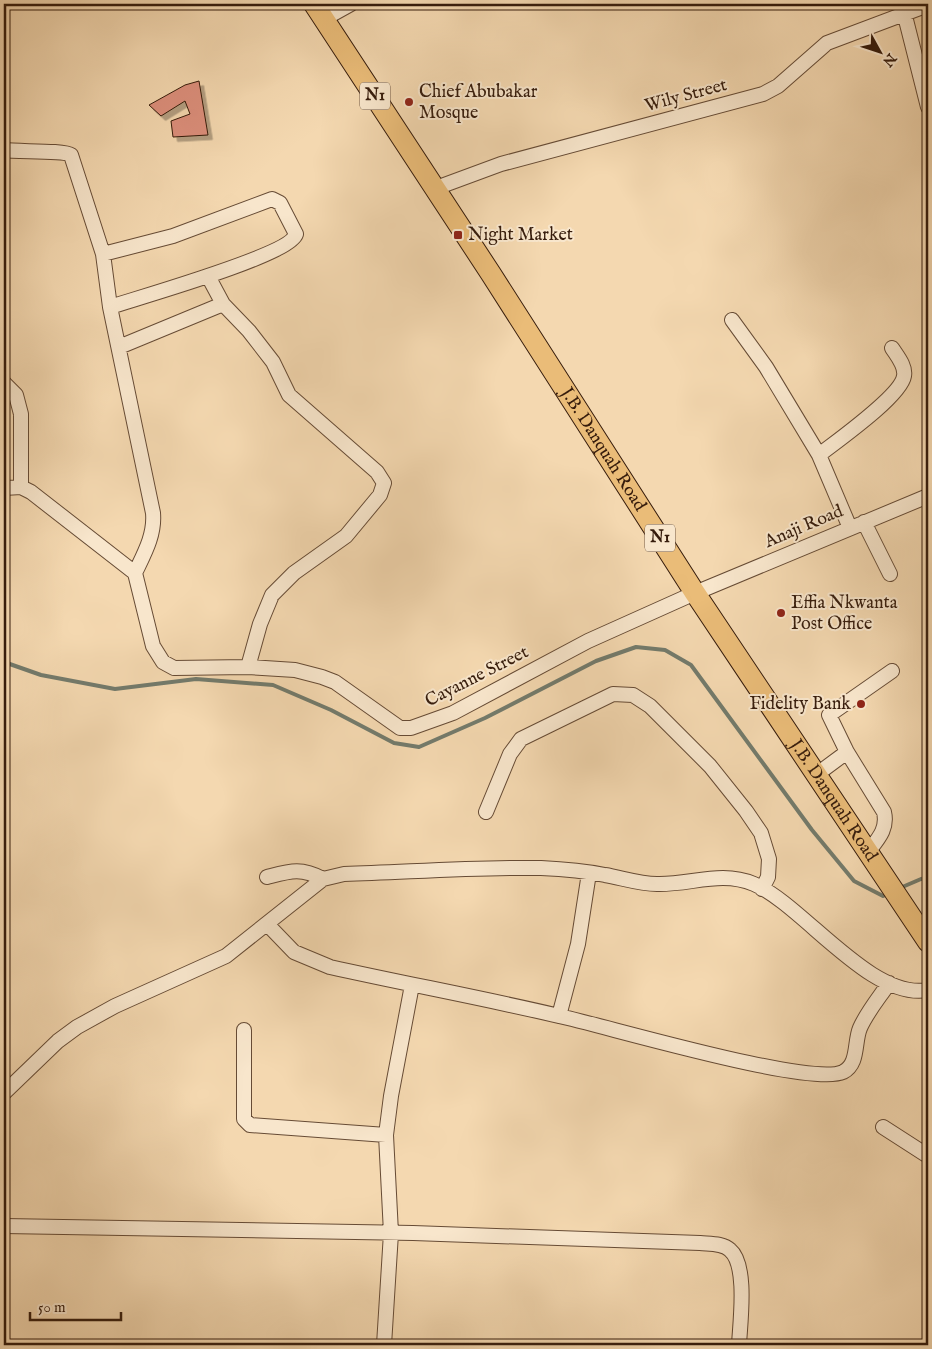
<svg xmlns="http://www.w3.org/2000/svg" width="932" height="1349" font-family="'IM FELL English',serif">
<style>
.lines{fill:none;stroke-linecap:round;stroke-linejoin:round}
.stream{stroke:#737b6c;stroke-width:4}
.building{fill:#dc8f7b;stroke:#361c0c;filter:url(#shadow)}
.minor-casing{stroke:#664b35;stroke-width:16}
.highway-casing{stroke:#361c0c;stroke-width:22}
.minor{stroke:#f8e6cc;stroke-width:14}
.highway{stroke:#eabc78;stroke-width:20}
.poi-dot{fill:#8f2418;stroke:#f8e6cc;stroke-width:2}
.labels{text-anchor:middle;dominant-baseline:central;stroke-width:4;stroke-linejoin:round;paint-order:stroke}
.shield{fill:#f8e6cc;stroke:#705946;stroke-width:1}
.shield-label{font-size:16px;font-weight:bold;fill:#361c0c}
.poi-label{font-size:18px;fill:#361c0c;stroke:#f8e6cc;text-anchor:start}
.street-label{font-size:18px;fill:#361c0c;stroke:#f8e6cc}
</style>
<defs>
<filter id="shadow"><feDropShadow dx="4.5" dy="4.5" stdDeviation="0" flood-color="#0004"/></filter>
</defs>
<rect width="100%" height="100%" fill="#f4d8b0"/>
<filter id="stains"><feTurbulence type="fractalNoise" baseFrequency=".004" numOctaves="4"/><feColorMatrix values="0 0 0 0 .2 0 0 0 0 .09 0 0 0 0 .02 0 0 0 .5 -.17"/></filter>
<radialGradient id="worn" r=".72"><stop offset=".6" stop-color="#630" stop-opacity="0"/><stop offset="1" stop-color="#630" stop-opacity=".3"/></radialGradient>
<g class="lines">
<path class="stream" d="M4,662L41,675L115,689L196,679L273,685L331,710L394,743L419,747L485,718L596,661L636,647L665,650L691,665L812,830L854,881L883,896L889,893
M900,888L921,879L928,878"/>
</g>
<path class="building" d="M199,81L208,135L173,137L171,121L190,114L185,101L161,116L149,105L185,85Z"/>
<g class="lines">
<defs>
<path id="minor" d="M905,16L928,107
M324,19L351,4
M4,150C17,152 64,150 71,155L103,254L110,307L153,513C155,535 144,554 135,573
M436,188L501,164L763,94L778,86L827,43L928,5
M103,254L173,236L272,199L280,203L296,234C290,255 137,298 110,307
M223,304L249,331L273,362L289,395L377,472L384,483L380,495L346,536L294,573L272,595L260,624L248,667
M732,320L766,367L819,455L850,528
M119,347L223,304L208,276
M4,383L16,395L21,414V487
M819,455C837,441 901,396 904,376C906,366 897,356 892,348
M4,488L21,487L31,492L135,573L153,646L163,662L174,668L248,667L295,670L322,677L335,682L400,728H411L453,713L588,641L695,593L928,496
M864,522L890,574
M847,752L884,812C888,829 878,839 868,852
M816,775L847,752L829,715L892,671
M486,812L510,754L521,739L613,694L633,695L650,706L710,766L746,811L761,833L769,859L768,877L762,889
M267,877C290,871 301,867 323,879
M267,924L294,952L330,967C406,984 483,998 559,1016C606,1026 810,1087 843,1072C859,1064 854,1042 860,1028C867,1012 879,998 889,983
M559,1016L578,944L589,873
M244,1030V1119L250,1125L386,1135
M4,1093L58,1041L77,1027L115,1006L226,956L323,879L344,874C410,872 476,867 541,868C562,869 585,871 605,875C622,878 640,884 657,884C691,885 721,870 754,884C803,905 871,1001 928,990
M883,1127L928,1156
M4,1226L413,1233L700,1243C710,1244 723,1243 730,1250C748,1265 740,1323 739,1345
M384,1345L391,1233L386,1135L391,1096L412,985"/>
<g id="highway">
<path id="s1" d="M314,4L491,274L695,593L928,942"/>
</g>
</defs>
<use href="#minor" class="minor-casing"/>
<use href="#highway" class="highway-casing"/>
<use href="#minor" class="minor"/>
<use href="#highway" class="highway"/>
</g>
<g class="poi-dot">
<circle cx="409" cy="102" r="5"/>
<rect x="453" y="230" width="10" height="10" rx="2.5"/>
<circle cx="781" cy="613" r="5"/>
<circle cx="861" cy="704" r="5"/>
</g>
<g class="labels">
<g class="shield">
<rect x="360" y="82.5" width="30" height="27" rx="4"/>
<rect x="645" y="524.5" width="30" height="27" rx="4"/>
</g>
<g class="shield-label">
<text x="375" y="96">N1</text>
<text x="660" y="538">N1</text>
</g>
<g class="poi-label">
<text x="419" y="92">Chief Abubakar<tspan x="419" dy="21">Mosque</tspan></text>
<text x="468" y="235">Night Market</text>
<text x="791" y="603">Effia Nkwanta<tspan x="791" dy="21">Post Office</tspan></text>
<text x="851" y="704" text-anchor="end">Fidelity Bank</text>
</g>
<g class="street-label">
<text transform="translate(686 96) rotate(-15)">Wily Street</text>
<text stroke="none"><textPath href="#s1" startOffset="531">J.B. Danquah Road</textPath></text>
<text transform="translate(804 527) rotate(-23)">Anaji Road</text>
<text transform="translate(477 677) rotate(-27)">Cayanne Street</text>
<text stroke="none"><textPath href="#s1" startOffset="951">J.B. Danquah Road</textPath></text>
</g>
</g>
<rect width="932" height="1349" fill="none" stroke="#f4d8b0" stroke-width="20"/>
<rect x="5" y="5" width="922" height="1339" fill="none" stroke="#361c0c" stroke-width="2.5"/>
<rect x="10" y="10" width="912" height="1329" fill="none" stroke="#361c0c"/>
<g transform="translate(880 52) rotate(130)" stroke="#f8e6cc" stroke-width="4" paint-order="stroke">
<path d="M0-4L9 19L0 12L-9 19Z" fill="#361c0c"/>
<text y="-8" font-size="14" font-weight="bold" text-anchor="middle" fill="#361c0c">N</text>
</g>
<path d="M30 1312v8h91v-8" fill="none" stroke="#361c0c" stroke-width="2.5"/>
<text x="38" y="1312" font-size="15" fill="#361c0c" stroke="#f8e6cc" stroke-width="4" paint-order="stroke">50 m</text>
<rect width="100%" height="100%" filter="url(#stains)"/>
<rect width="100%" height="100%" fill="url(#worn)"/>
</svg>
